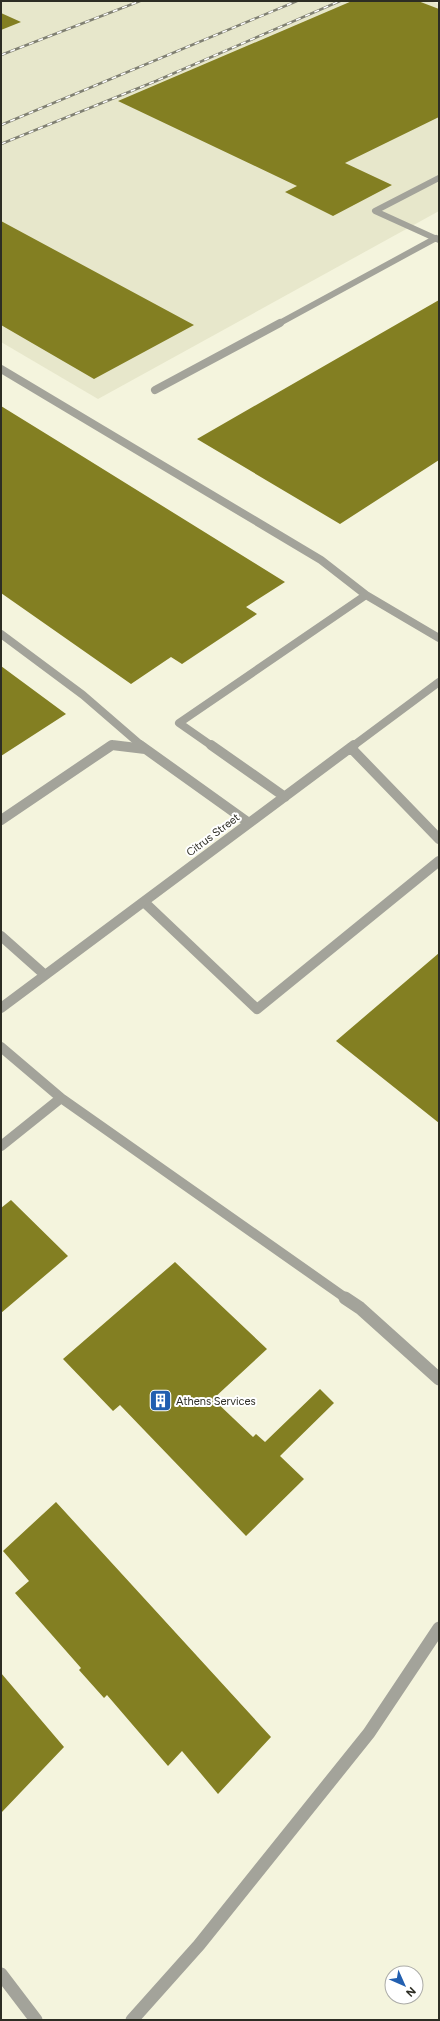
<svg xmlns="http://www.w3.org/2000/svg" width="440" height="2021" font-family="Figtree,sans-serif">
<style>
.built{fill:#e7e7cb}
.building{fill:#837f22}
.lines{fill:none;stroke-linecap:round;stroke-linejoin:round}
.minor-far3{stroke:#a3a39a;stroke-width:6}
.minor-far2{stroke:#a3a39a;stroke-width:8}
.minor-far1{stroke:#a3a39a;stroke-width:10}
.minor{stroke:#a3a39a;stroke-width:13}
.rail-casing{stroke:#808072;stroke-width:2.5}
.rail{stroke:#fff;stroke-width:1.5;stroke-dasharray:5;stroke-linecap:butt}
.labels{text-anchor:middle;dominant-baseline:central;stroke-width:4;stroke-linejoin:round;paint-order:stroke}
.street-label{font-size:11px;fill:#2d2d24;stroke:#fff}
.poi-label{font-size:11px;fill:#2d2d24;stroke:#fff;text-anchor:start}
</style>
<rect width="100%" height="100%" fill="#f4f4dd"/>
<path class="built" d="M1,1H430L439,4V211L98,399L1,342Z"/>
<path class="building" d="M352,1H418L439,9V117L345,163L392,185L333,216L285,192L297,186L118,101Z
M1,13L21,22L1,30Z
M1,221L194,325L94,379L1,325Z
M439,300V460L340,524L197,439Z
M1,406L61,443L285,582L246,607L257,614L182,664L171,657L131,684L1,593Z
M1,666L66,714L1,756Z
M439,953V1123L336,1041Z
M11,1200L68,1256L1,1313V1208Z
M175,1262L267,1349L213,1399L253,1437L256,1434L265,1442L320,1389L334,1403L280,1456L304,1479L246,1536L120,1405L113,1411L63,1359Z
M56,1502L271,1737L218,1794L182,1751L168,1766L107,1695L104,1698L79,1670L81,1668L15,1593L29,1581L3,1551Z
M1,1673L64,1747L1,1813Z"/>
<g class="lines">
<path class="minor-far3" d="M439,178L375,211L439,240
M278,324L436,238"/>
<path class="minor-far2" d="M1,369L321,560L366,595
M155,390L280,323
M1,634L83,695L142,746
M110,746H121
M212,746L179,723L366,595L439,638
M353,746L439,682"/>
<path class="minor-far1" d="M112,745L145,749
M140,745L249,823
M211,745L285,797
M351,748L439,839
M1,820L112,745
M144,902L257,1009L439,861
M1,936L45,975
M1,1008L354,745
M1,1047L61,1098L1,1146
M61,1098L347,1299"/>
<path class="minor" d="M345,1298L360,1308L439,1379
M1,1974L36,2020
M132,2020L199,1945L369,1733L439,1628"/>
<defs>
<path id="rail" d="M1,55L140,1
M1,125L297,1
M1,144L156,81L340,1"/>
</defs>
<use href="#rail" class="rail-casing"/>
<use href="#rail" class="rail"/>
</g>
<defs>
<symbol id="building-square" viewBox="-11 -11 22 22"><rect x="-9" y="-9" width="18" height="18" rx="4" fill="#225fb0" stroke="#fff"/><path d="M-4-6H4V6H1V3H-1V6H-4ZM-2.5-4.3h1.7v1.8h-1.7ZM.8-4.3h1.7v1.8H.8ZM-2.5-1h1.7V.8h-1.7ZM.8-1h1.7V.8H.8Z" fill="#fff"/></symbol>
</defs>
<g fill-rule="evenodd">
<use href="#building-square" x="148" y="1388" width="25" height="25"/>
</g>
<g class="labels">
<g class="street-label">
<text transform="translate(213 835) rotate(-37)">Citrus Street</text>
</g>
<g class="poi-label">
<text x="176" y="1401">Athens Services</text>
</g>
</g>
<rect width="440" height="2021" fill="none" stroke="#2d2d24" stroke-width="4"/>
<g transform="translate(404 1985) rotate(135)"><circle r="19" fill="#ffffff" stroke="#ababa7"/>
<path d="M0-3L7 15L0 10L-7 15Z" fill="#225fb0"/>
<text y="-6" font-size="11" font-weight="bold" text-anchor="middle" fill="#2d2d24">N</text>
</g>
</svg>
